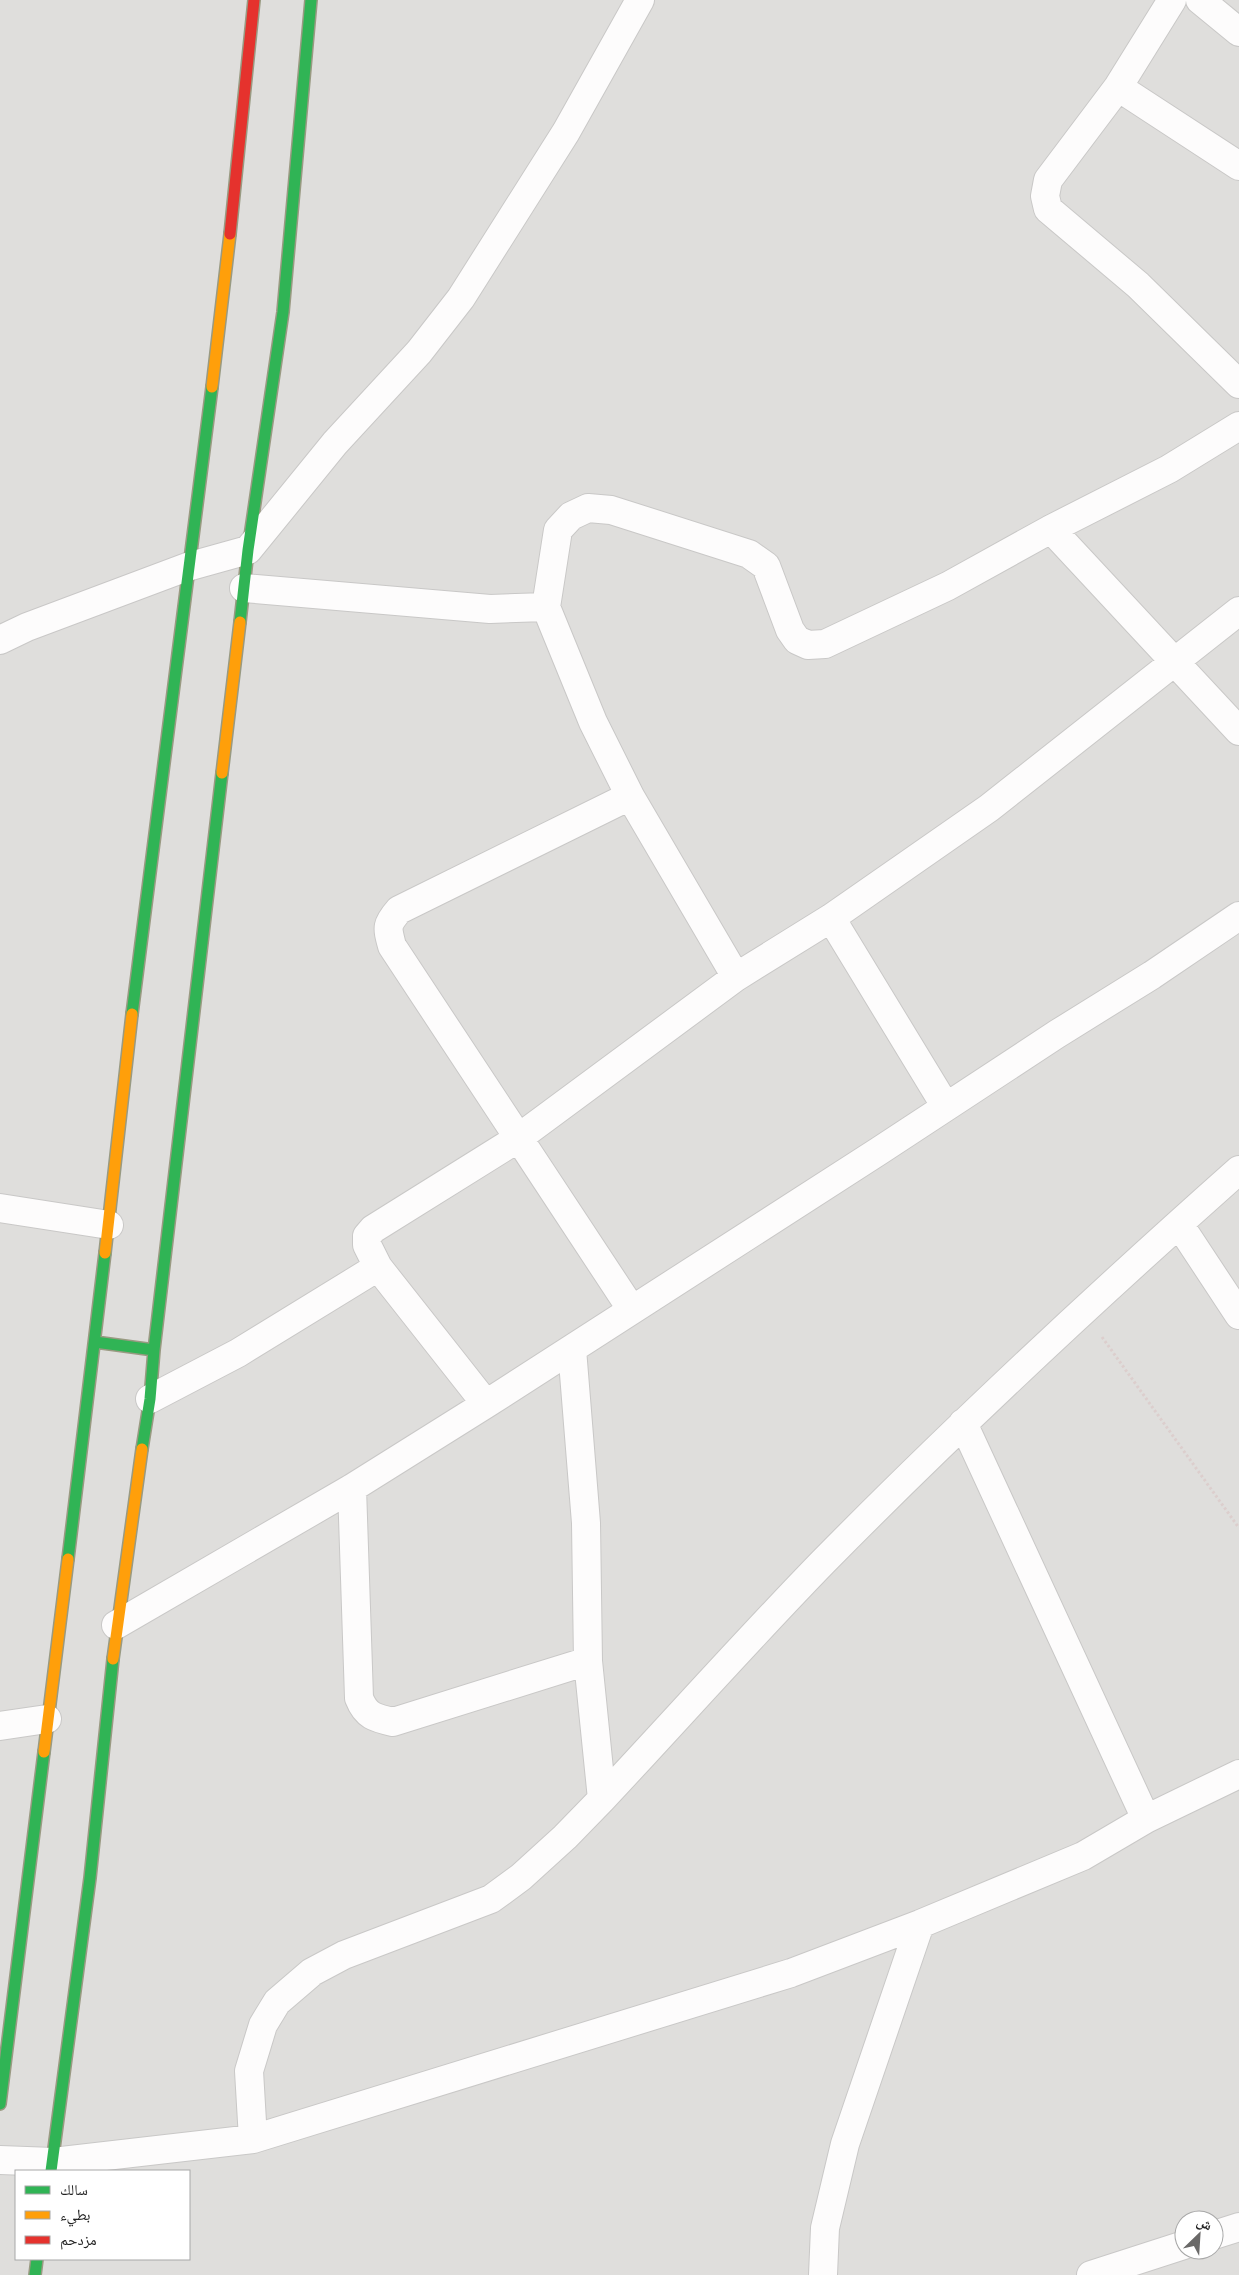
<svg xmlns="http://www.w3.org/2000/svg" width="1239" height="2275" font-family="Cabin,'Noto Naskh Arabic',sans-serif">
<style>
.residential{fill:#dfdedc;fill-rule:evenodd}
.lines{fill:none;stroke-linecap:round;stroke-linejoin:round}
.street-casing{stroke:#c9c8c7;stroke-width:30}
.fast-casing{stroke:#999a82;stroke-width:14}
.slow-casing{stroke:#999a82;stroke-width:14}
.jam-casing{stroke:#999a82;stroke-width:14}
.path{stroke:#dccecd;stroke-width:3;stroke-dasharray:2.5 2.5;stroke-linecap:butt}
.street{stroke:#fdfcfc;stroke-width:28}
.fast{stroke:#30b455;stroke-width:11}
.slow{stroke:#ff9f0a;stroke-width:11}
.jam{stroke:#e5322d;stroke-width:11}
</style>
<rect width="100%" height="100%" fill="#f0eeeb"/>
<path class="residential" d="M0,0H1239V2275H0ZM16,2171H189V2259H16ZM1184,2220H1214V2250H1184Z"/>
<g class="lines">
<defs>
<path id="street" d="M1172,0L1118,87L1048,180L1045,196L1048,209L1138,285L1239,384
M1200,0L1239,32
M1118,87L1239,166
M1051,529L1239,731
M244,588L490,609L546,607L593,722L630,796L736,977
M546,607L558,530L571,516L588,508L611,510L749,554L766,566L790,630L797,640L808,645L825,644L948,586L1051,529L1169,469L1239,426
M0,640L27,627L187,567L248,550L335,443L419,352L461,298L566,132L640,0
M630,796L399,910C386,925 387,927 392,946L632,1310
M831,918L946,1107
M0,1208L109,1225
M1179,1224L1239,1315
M572,1349L586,1523L588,1661L602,1799
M150,1399L238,1353L378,1267
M486,1404L378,1267L367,1245V1236L373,1229L517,1139L736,977L831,918L989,808L1239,611
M963,1423L1146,1819
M352,1488L359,1698C366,1716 375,1718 393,1722L588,1661
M116,1625L352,1488L486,1404L879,1151L1057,1034L1152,975L1239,916
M0,1726L47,1719
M253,2139L249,2071L263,2025L277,2002L312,1972L344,1955L491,1899L521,1877L565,1837L602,1799C676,1720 748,1639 823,1562C957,1426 1096,1297 1239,1170
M0,2160L53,2162L253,2139L791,1973L920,1924L1083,1856L1146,1819L1239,1774
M1214,2235L1239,2227
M823,2275L825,2228L845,2144L920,1924
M1091,2275L1184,2245"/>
<path id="fast" d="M240,622L248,550L283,312L311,0
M132,1014L212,387
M95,1342L154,1350
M142,1449L150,1399L154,1350L222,773
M68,1559L105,1253
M0,2104L44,1752
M51,2171L90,1878L113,1659
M35,2275L37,2259"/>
<path id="slow" d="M212,387L230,234
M222,773L240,622
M105,1253L132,1014
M113,1659L142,1449
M44,1752L68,1559"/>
<path id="jam" d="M230,234L254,0"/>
</defs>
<use href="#street" class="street-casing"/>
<use href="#fast" class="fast-casing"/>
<use href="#slow" class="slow-casing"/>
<use href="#jam" class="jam-casing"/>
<path class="path" d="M1102,1337L1239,1528"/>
<use href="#street" class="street"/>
<use href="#fast" class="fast"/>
<use href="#slow" class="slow"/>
<use href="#jam" class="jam"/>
</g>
<rect x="15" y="2170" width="175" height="90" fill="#ffffff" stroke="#a7a7a7"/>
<rect x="25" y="2186" width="25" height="8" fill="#30b455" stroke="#a7a7a7"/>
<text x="60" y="2195" font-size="15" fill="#222222">سالك</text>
<rect x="25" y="2211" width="25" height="8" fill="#ff9f0a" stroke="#a7a7a7"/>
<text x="60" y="2220" font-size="15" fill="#222222">بطيء</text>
<rect x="25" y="2236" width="25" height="8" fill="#e5322d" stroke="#a7a7a7"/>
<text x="60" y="2245" font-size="15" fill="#222222">مزدحم</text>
<g transform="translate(1199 2235) rotate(25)"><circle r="24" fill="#ffffff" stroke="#a7a7a7"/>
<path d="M0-4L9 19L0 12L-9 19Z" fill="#6a6968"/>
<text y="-8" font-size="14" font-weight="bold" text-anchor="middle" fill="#222222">ش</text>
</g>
</svg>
